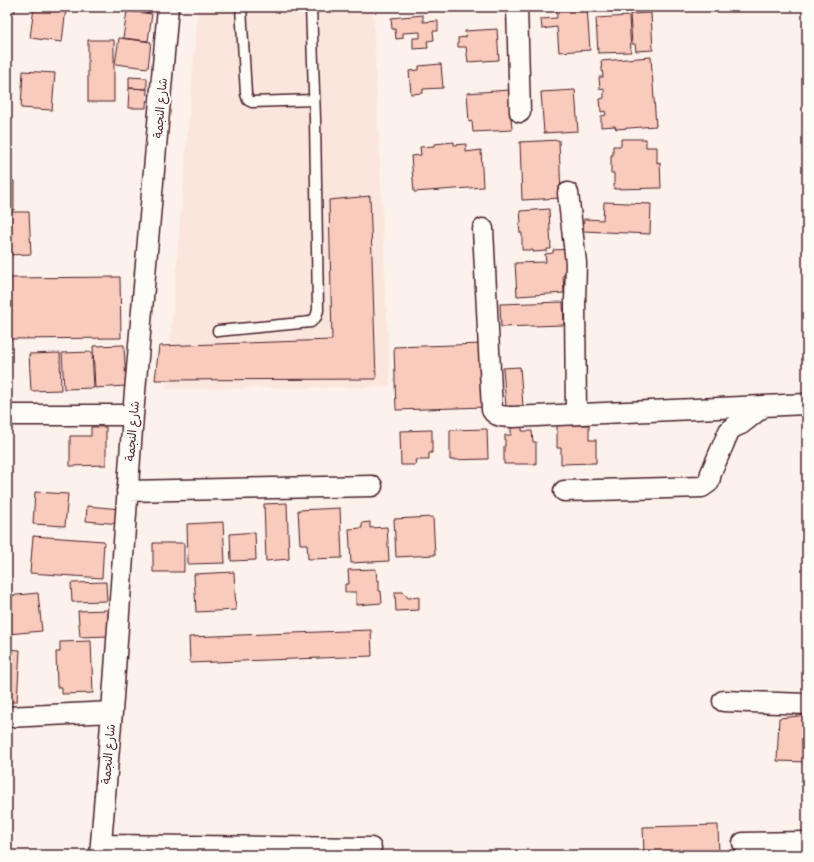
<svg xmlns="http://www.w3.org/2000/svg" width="814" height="862" font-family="'Patrick Hand','Playpen Sans Arabic',sans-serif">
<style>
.built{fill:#fbe6dd}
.building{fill:#f9cbbc;stroke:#4a1f2b}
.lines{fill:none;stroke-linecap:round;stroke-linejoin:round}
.service-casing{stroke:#4a1f2b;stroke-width:13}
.minor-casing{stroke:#4a1f2b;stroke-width:23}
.service{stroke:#fdfcf7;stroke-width:10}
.minor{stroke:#fdfcf7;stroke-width:20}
.labels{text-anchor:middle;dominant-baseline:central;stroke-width:3.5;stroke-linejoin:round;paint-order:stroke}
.street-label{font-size:12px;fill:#4a1f2b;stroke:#fdfcf7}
</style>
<rect width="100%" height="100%" fill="#fcf2eb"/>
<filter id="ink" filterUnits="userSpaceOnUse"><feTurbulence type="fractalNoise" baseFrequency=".025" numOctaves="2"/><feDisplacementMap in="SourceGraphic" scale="8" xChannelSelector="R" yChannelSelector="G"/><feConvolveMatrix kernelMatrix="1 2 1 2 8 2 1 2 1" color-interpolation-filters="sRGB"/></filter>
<g filter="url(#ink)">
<path class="built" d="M198,7H373L390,387L166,389Z"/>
<path class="building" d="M7,7H15V12L7,11Z
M34,7L66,8L62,42L30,38Z
M128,7H151L150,13L127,10Z
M556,7H587L590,50L559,52L557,27L542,29L541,19L557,18Z
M127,11L152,14L148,41L123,38Z
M651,13L653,50L636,51L635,44H632L630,14Z
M423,15V22L438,21V31H433L434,40L427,41L428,48L413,49V38H420V32L403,33V38L396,39L395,29H392L391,18Z
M629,16L631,52L598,53L596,18Z
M497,29L499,60L468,62L466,47H458V38L466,37L465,31Z
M119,38L151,42L148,68L115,64Z
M88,40H114V102H88Z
M651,57L656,126L616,129L615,126L601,127V116L606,115L605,111L601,112L600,99L604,98V88L600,89L599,77H603L601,61Z
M441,64L443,88L423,89V93L411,94L409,71L419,70V66Z
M23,71L55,73L52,110L21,108Z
M129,77L147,78V89L129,88Z
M129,88L147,89L146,108H128Z
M509,90L512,130L473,132L472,121L469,122L467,93Z
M575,90L578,131L544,133L541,92Z
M621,139H646V147H657V163L660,162L661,188L614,189V173H611V155H613V146H621Z
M559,140L561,198L522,200L520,142Z
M454,142V145L466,144V152L481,150L483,187L414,192L411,156L421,155L420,147L434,146V144Z
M7,181H14V210H7Z
M370,196L376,379L155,380L159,346L332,340L329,200Z
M604,202L651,204L650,234L583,231L584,219L603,220Z
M549,209L551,249H547V251L533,252V250H522V233H520L519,224L521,223L520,211Z
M7,212H29L31,254L7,255Z
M571,249L572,275H563L564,293L517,296L515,263L546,262L545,254L553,253V250Z
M120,277L121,338L7,339V278Z
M563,302L564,325L501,327L500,304Z
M483,344L485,407L396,410L394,347Z
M124,345L126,386L95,388L93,346Z
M92,352L94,388L64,389L62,353Z
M60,353L61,390L31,391L29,354Z
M520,367L523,406L506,407L503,368Z
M557,425H589V440H596V463L561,464V448H557Z
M511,426H522V431H532L533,442H536V464H504V446H505V435H511Z
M91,427H106V465L70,466V436H91Z
M487,429L488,459L450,460V430Z
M432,430V453H429V460H415L416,465H401L400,431Z
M35,492L68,494L65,526L33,524Z
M287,503L289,559L266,561L264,504Z
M87,506L121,509L120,524L86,521Z
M340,508L342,558L308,559L307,544H300L298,510Z
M433,517L435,555L396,557L394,519Z
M223,522L225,563L188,564L187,524Z
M370,522V528L387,527L389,561L351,563L349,529L362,528V523Z
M255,532L256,560L231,561L230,534Z
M33,536L104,541L102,578L30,573Z
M153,543H184V572H153Z
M376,569L377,581L379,580V591H381L382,603L356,605V592H345V584H349L348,570Z
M234,572L236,610L196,612L194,574Z
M106,582L107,601L72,602L71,583Z
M395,592H403L408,598L419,597V610L396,611Z
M38,593L42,631L7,634V596Z
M108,610L109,636L80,637L78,611Z
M371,630L372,656L190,663L189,637Z
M91,641L93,693L62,694V687H57L56,652H60V642Z
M7,649L20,650L17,702H7Z
M807,715V762L777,761L779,718Z
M718,825L719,855H644L643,827Z
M807,848V855H798L797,849Z
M793,849L794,855H757V852Z"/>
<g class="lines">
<defs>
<path id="service" d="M241,7L246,94L248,100L252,102L314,100
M218,331L311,322L316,317L318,310L315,119L311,7"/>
<path id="minor" d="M517,7L520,112
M568,193L576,263L575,302L576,414
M483,229L492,410C496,417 505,417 513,417L807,404
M7,415H133
M127,491L372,486
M564,491L702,487L709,482L711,473L729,431L734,427L741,424L764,406
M723,701L807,704
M7,717L112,712
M743,843L807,842
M101,845L371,848
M100,855L112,712L133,415L168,7"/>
</defs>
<use href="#service" class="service-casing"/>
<use href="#minor" class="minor-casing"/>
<use href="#service" class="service"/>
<use href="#minor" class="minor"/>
</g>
</g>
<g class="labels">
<g class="street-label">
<text transform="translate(160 108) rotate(-85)">شارع النجمة</text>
<text transform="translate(132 431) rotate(-85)">شارع النجمة</text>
<text transform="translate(108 754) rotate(-85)">شارع النجمة</text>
</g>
</g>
<rect width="814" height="862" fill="none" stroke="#fdfcf7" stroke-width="24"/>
<rect x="12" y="12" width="790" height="838" fill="none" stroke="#4a1f2b" stroke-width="1.5" filter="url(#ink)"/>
</svg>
